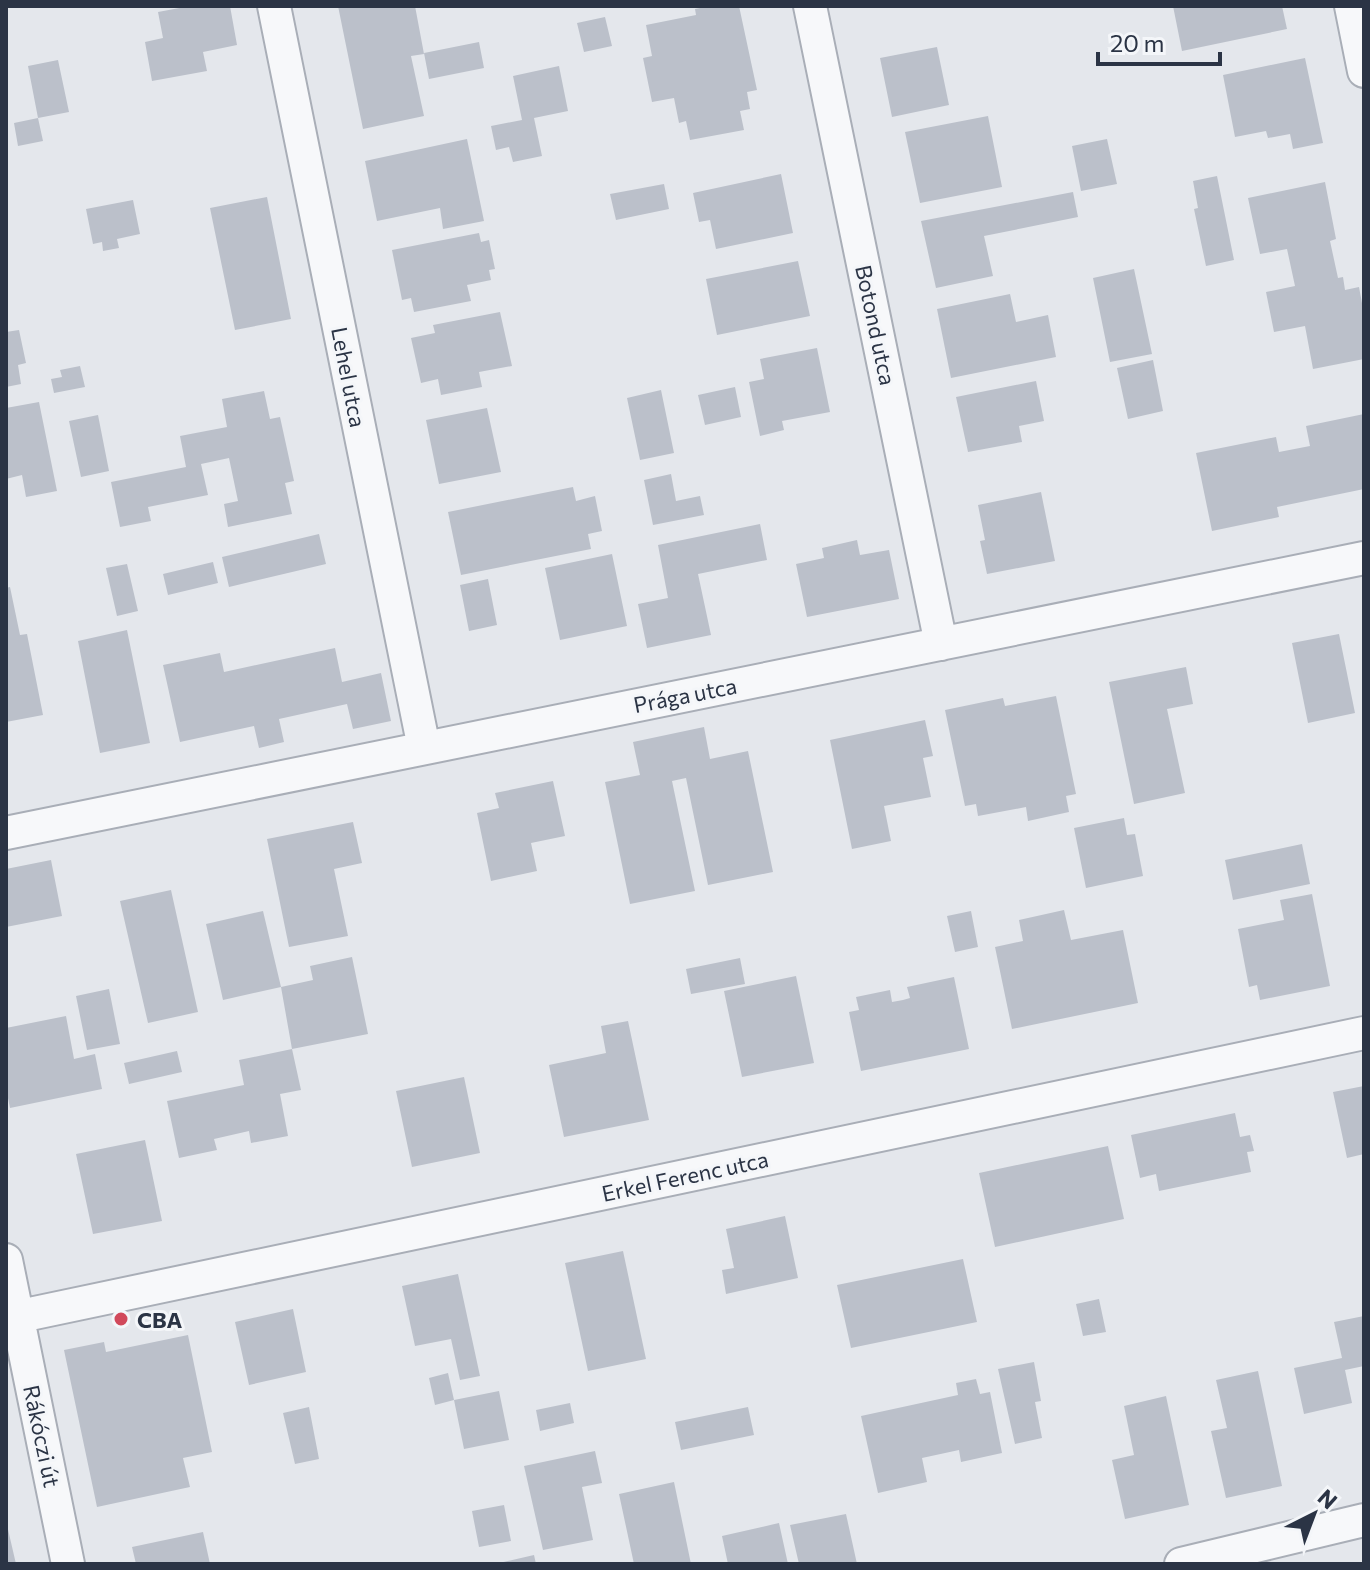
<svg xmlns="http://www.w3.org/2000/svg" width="1370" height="1570" font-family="Commissioner,sans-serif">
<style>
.building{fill:#bbc0ca}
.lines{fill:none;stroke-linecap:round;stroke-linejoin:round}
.street-casing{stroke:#a9aeb7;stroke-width:36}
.street{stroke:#f7f8fa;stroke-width:32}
.poi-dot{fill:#d1495b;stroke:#f4f6f9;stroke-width:3}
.labels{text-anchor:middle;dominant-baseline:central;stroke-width:6;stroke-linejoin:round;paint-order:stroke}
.street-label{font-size:22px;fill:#2b3445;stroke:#f4f6f9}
.poi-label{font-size:22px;font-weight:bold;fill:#2b3445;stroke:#f4f6f9;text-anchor:start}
</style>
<rect width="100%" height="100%" fill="#e4e7ec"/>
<path class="building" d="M190,6H230L237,45L203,52L207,71L152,81L145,42L163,38L158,12Z
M338,6H415L424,54L411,56L424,116L363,129Z
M710,6H739L757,90L747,92L750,109L740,111L744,130L690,140L686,121L679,123L674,98L652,102L643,58L652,56L646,25L696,15L695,9Z
M1173,6H1282L1287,29L1182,51Z
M605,17L612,46L584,52L577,23Z
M479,42L484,68L429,79L424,53Z
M937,47L949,105L892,117L880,58Z
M1305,58L1323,143L1293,149L1290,134L1268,138L1266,131L1235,137L1223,75Z
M58,60L69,112L38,118L28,66Z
M559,66L568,111L534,118L542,156L513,162L509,147L496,150L491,126L522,120L513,76Z
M988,116L1002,187L920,203L905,132Z
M38,118L43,141L18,146L14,123Z
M467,139L484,221L443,229L440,208L377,221L365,161Z
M1107,139L1117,184L1081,191L1072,146Z
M781,174L793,233L716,249L710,220L699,222L693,193Z
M1217,176L1234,260L1206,266L1194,209L1198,208L1193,181Z
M1325,182L1336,239L1330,241L1338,278L1343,277L1345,290L1359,287L1364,314V359L1313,369L1305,326L1274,332L1266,292L1295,286L1287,249L1260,254L1248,198Z
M664,184L669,209L616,220L610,194Z
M1073,192L1078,217L984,236L993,276L936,288L921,221Z
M267,197L291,319L235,330L210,208Z
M133,200L140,234L117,239L119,248L103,251L102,242L93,244L86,209Z
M479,233L481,242L489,240L495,269L489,270L491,280L467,285L471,301L414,312L411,298L402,300L392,250Z
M798,261L810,316L717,335L706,279Z
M1134,269L1152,354L1110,362L1093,278Z
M1010,294L1016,322L1048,315L1056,357L951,378L937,309Z
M500,312L512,366L479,372L482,387L441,395L438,379L421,383L411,338L435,333L433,325Z
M19,330L26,363L18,365L21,384L6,387V332Z
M817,348L830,412L782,421L784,430L760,436L749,382L764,379L760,359Z
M1153,360L1163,411L1128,419L1117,368Z
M80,366L85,387L54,393L51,379L62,377L60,370Z
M1036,381L1044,421L1019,426L1022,442L968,452L956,397Z
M735,387L741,417L705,425L698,395Z
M661,390L674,453L640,460L627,398Z
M264,391L270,419L280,417L294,481L285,483L292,514L228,527L224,504L238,501L229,458L201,464L208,495L148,507L151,521L120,527L111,482L186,467L180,436L227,427L222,399Z
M39,402L57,491L26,497L22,475L6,479V408Z
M487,408L501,472L439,484L426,420Z
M1364,414V489L1277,507L1279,517L1212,531L1196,453L1276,437L1279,452L1310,446L1306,426Z
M98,415L109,471L81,477L69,421Z
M671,474L676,501L700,496L704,515L653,525L644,480Z
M573,487L576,501L595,496L602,531L588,534L591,549L461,575L448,512Z
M1041,492L1055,561L987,574L980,541L985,540L978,505Z
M760,524L767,560L698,574L711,635L647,648L638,604L668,598L658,545Z
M319,534L326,564L229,587L222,557Z
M857,540L860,555L889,550L899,599L807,617L796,564L824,558L822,548Z
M612,554L627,626L560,640L545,568Z
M213,562L218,583L168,595L163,574Z
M127,564L138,611L117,616L106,568Z
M488,579L497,625L469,631L460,585Z
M10,587L20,635L27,634L43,715L6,722V588Z
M127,630L150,743L100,753L78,641Z
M1339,634L1355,713L1308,723L1292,643Z
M335,648L342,682L381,673L391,721L353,729L347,704L279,719L284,742L259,748L254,726L180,742L163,665L220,653L224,672Z
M1186,667L1193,704L1167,709L1185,793L1134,804L1109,682Z
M1056,696L1076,794L1066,796L1069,812L1028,821L1026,807L978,816L976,804L965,806L945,710L1003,698L1005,706Z
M925,720L933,756L923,758L931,797L884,806L891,841L852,849L830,740Z
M704,727L710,759L748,751L773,872L708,885L686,778L672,781L695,891L630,904L605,782L640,775L633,742Z
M553,781L565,836L531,843L537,871L491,881L477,813L499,808L495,793Z
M1124,818L1127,835L1135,834L1143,876L1086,888L1074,828Z
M353,822L362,863L334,869L348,936L289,947L267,839Z
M1302,844L1310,884L1233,900L1225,860Z
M51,860L62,916L6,927V869Z
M171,890L198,1012L148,1023L120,901Z
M1312,894L1330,986L1260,1000L1257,985L1249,987L1238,929L1284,920L1280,900Z
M1064,910L1071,940L1123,930L1138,1003L1012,1029L995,947L1023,941L1019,920Z
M263,911L281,987L223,1000L206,924Z
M971,911L978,947L955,952L947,916Z
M352,957L368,1034L292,1049L281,987L313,980L310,966Z
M740,958L745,984L691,994L686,969Z
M796,976L814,1063L742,1077L724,991Z
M954,977L969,1049L861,1071L849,1012L859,1010L856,997L890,990L892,1002L903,1000L910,998L907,987Z
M109,989L120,1044L87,1050L76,996Z
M66,1016L74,1059L95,1054L102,1089L10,1108L6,1088V1028Z
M628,1021L649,1120L564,1137L549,1065L606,1053L601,1026Z
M292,1049L301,1090L280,1094L288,1136L251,1143L249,1131L214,1139L217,1150L179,1158L167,1101L244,1085L239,1060Z
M177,1051L182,1072L129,1084L124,1063Z
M464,1077L480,1153L412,1167L396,1091Z
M1364,1086V1154L1347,1158L1333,1092Z
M1235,1113L1240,1137L1250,1135L1254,1151L1247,1152L1251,1172L1159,1191L1156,1174L1140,1178L1131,1135Z
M145,1140L162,1221L93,1234L76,1154Z
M1108,1146L1124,1219L995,1247L979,1173Z
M785,1216L798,1278L726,1294L722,1270L734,1268L726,1229Z
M623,1251L646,1359L588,1371L565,1263Z
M963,1259L977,1322L851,1348L837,1285Z
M458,1274L480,1376L460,1380L451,1339L415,1346L402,1286Z
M1099,1299L1106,1332L1083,1336L1076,1304Z
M293,1309L306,1372L249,1385L235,1322Z
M1364,1316V1366L1345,1370L1352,1403L1304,1414L1294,1368L1342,1358L1334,1322Z
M188,1335L212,1452L183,1458L190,1487L97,1507L64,1350L104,1342L106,1352Z
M1034,1362L1041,1401L1035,1402L1042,1438L1015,1444L998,1369Z
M1258,1371L1282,1486L1226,1498L1211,1431L1227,1428L1216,1380Z
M448,1373L454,1400L499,1391L509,1440L464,1449L454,1400L435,1405L429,1378Z
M976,1379L980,1394L990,1392L1002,1453L961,1462L959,1450L922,1458L927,1482L878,1493L861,1416L958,1395L956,1383Z
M1166,1396L1189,1505L1125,1519L1112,1460L1134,1455L1124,1406Z
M570,1403L574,1423L540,1431L536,1410Z
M309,1407L319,1459L295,1464L283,1413Z
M748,1407L754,1435L681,1450L675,1422Z
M595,1451L602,1483L582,1487L593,1540L543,1550L524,1466Z
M674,1482L691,1564H634L619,1494Z
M504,1505L511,1541L479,1547L472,1511Z
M846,1514L857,1564H799L790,1525Z
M779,1523L788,1564H728L722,1536Z
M6,1525H7L16,1564H6Z
M203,1532L210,1564H136L132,1547Z
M534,1555L536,1564H500L499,1563Z"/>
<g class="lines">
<defs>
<path id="street" d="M274,6L424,748
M810,6L941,644
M1351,6L1364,71
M6,833L1364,558
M6,1260L68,1564
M6,1319L1364,1033
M1181,1564L1364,1520"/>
</defs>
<use href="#street" class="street-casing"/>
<use href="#street" class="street"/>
</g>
<circle class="poi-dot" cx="121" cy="1319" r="8"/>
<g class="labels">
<g class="street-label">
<text transform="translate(876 325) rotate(78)">Botond utca</text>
<text transform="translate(349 377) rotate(79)">Lehel utca</text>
<text transform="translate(685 695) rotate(-11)">Prága utca</text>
<text transform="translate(685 1176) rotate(-12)">Erkel Ferenc utca</text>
<text transform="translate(42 1436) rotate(78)">Rákóczi út</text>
</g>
<g class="poi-label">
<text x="137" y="1319">CBA</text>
</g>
</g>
<rect width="1370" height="1570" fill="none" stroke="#2b3445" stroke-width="16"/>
<g transform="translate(1314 1514) rotate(42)" stroke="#f4f6f9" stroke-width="6" paint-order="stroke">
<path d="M0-6L14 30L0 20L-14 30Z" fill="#2b3445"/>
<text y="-12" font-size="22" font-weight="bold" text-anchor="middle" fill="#2b3445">N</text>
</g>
<path d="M1098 52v12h122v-12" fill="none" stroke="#2b3445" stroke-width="4"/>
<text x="1110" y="52" font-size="24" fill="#2b3445" stroke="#f4f6f9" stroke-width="6" paint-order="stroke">20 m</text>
</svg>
